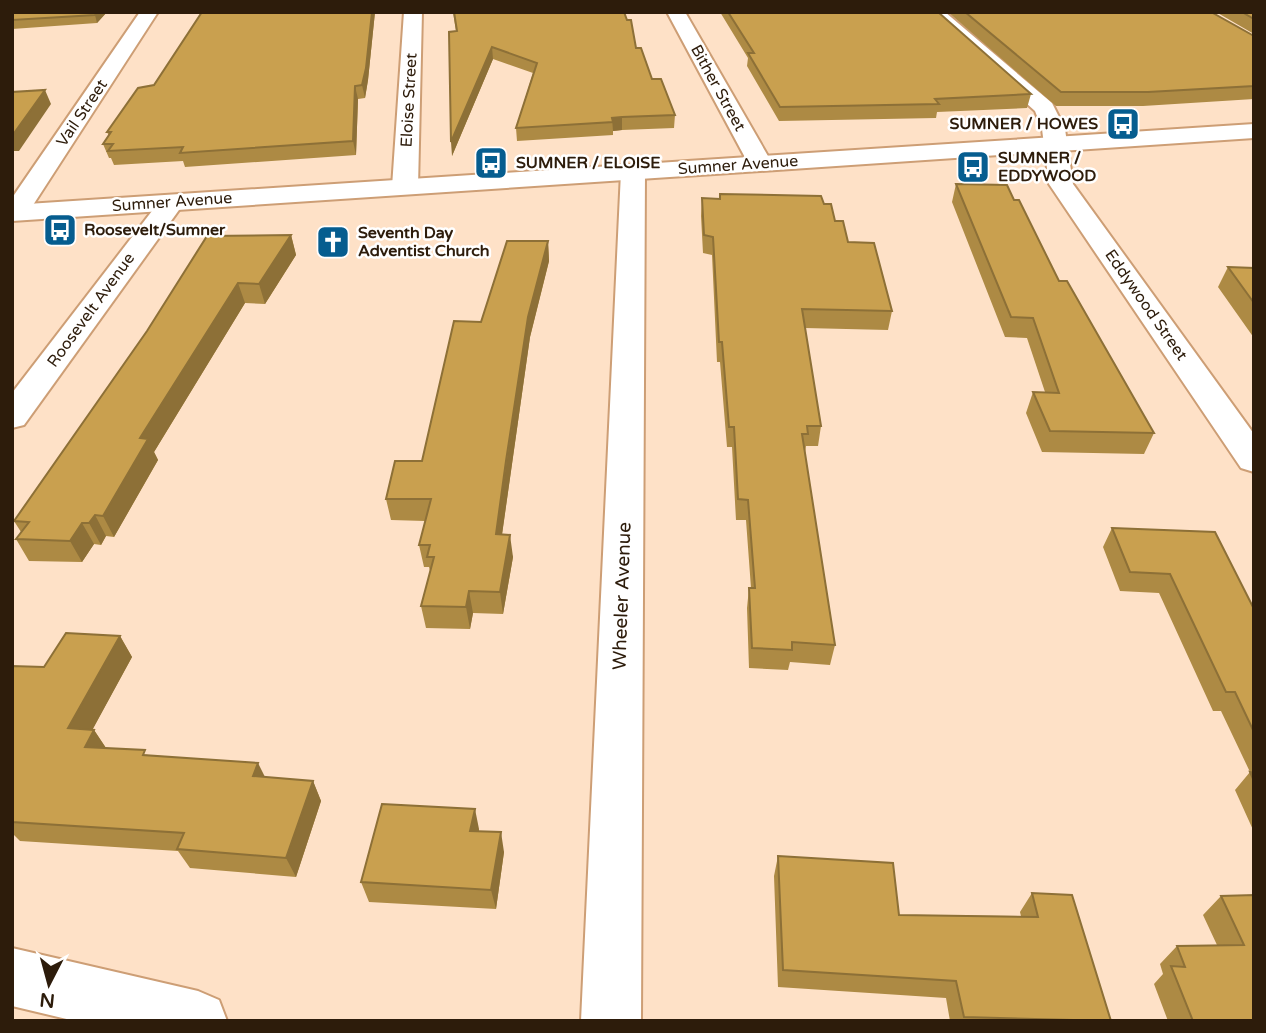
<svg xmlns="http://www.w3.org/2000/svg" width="1266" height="1033" font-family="'Varela Round',sans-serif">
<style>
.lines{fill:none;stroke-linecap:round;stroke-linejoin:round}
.street-casing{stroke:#cd9e75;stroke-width:4}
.secondary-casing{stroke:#cd9e75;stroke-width:4}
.primary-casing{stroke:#cd9e75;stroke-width:4}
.street{fill:#fff;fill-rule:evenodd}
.secondary{fill:#fff;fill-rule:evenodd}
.primary{fill:#fff;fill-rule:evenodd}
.wall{fill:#ad8a44}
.shaded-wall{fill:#8d7037}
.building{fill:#c9a04f;stroke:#8d7037;stroke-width:2}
.labels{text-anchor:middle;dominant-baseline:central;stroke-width:5;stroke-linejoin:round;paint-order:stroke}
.far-street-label{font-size:16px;fill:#2d1c0b;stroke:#fff}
.far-poi-label{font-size:16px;font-weight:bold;fill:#2d1c0b;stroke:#fff;text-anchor:start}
.street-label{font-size:19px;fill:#2d1c0b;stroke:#fff}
</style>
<rect width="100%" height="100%" fill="#fee1c7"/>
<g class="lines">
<defs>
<path id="street" d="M140,12H158L24,219L12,220V198Z
M404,12H422L418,187L414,192H396L392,187Z
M667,12H685L772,163L769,168H751L748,163Z
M925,12H945L1052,103L1065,129L1073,184L1254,434V472L1241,468L1049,184L1042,129L1035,111Z
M633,165L642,167L645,172L641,1021H581L621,172L624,167Z"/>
<path id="secondary" d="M171,195L180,198L184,203L24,425L12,428V393L162,198Z"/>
<path id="primary" d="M1254,124V138L12,221V205Z
M12,948L198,991L219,1000L227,1021H75L12,1006Z"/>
</defs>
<use href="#street" class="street-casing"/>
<use href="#secondary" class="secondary-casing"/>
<use href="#primary" class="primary-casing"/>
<use href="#street" class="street"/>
<use href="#secondary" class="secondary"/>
<use href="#primary" class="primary"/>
</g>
<path class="wall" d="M12,12H107L97,23L12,29Z
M202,12H375L368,80L365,98L358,99L356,155L185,167L183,161L114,165L111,158H109L103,144L109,136L107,132L154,85Z
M453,12H624L636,48L652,79L675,115L674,128L622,130L613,131V135L517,141L516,128L533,73L493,59L452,156L456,31Z
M720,12H938L1031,94L1027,108L937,112L936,118L779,121L747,66L748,58Z
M948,12H1211L1254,36V99L1143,106H1056Z
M1216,12H1254V34Z
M956,184L1014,200L1059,281L1154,433L1144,454L1042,452L1026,413L1033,392H1045L1027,338L1005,337L952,202Z
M702,198L824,204L892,311L888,330L805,328L821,426L818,446H806L805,452L835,645L830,665L790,662L788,670L749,668L747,608L749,588H751L746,520H736L732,447H727L720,362H717L712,255L703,253L701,216Z
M291,235L296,255L265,304L245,303L154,452L158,460L114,537L106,536L101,545L94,544L82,562L29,561L16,539L21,532L14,521L147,331Z
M548,241L549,261L530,337L502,534L513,557L503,614L473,613L470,629L426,628L421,606L430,571L429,567H424L419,545L425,521L391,520L386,499L422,461L481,322Z
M1228,267L1254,268V338L1218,287Z
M1112,528L1254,609V832L1235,790L1250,772L1221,711H1213L1159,593L1120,591L1103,547Z
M120,636L132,657L92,730H94L106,748L148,755L265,777L313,781L321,801L296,877L190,868L178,851L20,841L12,833V666L44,667Z
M479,829V831L504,852L496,909L369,902L361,882Z
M778,856L899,915L1021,916L1020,912L1032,893L1111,1021H950L946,998L778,987L774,876Z
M1254,895V1021H1168L1154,984L1163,974L1160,964L1177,946L1217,945L1203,915L1221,896Z"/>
<path class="shaded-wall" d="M97,12H107L97,23L95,15Z
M372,12H375L368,80L365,98L362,85Z
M492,47L493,59L452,156L451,142Z
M355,86L358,99L356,155L353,141Z
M45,90L51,104L19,151H12V136Z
M622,117V130L613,131L612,118Z
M291,235L296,255L265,304L259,284Z
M548,241L549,261L530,337L499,556L496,534L528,317Z
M238,283L245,303L154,452L158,460L114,537L103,516L140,438Z
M95,515L106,536L101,545L89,523Z
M82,523L94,544L82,562L70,541Z
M510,535L513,557L503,614L500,592Z
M469,591L473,613L470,629L466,607Z
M120,636L132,657L82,749L68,728Z
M94,730L108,751L85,747Z
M258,763L268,783L253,776Z
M313,781L321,801L296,877L286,858Z
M475,809L479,829L475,851L470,831Z
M501,832L504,852L496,909L491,890Z"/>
<path class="building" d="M12,12H97L95,15L12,20Z
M202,12H372L366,68L362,85L355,86L353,141L180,153L183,147L108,151L113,144H103L111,132H107L138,88L154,85Z
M454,12H624L627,20H631L636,48H641L652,79H661L675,115L622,117L612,118L613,122L516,128L537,63L492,47L451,142L449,32L457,31Z
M728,12H938L1031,94L935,99L939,104L780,107L748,53H754Z
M965,12H1211L1254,36V86L1148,92H1061Z
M1242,12H1254V19Z
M45,90L12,136V92Z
M956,184L1007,185L1014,200H1019L1059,281H1067L1154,433L1050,431L1033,392L1059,393L1033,318L1011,317Z
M720,194L821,196L824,204H831L835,221H843L848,242L874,243L892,311L802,309L821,426H807L808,434H802L835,645L792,642V650L752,648L749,588H755L748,500L738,499L734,427H729L722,342H719L713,237L704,235L702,198L720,199Z
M291,235L259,284L238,283L140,438L148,439L103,516L95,515L89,523H82L70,541L16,539L29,522L14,521L147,331L207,236Z
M507,241H548L528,317L506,461L496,534L510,535L500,592L469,591L466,607L421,606L434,557H427L430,545H419L431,499H386L395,461H422L454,321L481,322Z
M1228,267L1254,268V303Z
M1112,528L1215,532L1254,609V732L1235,692H1226L1170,574L1130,572Z
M66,633L120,636L68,728L94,730L85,747L145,750L143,755L258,763L253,776L313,781L286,858L177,849L184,833L12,822V666L44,667Z
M1250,772L1254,773V781Z
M382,804L475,809L470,831L501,832L491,890L361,882Z
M778,856L893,863L899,915L1038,917L1032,893L1072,895L1111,1021L964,1017L956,981L783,970Z
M1254,895V1021H1193L1171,966L1185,967L1177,946L1244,945L1221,896Z"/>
<defs>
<symbol id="bus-square" viewBox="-11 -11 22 22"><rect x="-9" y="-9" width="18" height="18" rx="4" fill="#065d8f" stroke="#fff"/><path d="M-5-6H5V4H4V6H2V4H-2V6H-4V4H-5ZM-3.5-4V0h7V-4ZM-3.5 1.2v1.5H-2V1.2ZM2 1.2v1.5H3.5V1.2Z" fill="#fff"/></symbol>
<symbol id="church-square" viewBox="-11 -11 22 22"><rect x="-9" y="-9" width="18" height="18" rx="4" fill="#065d8f" stroke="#fff"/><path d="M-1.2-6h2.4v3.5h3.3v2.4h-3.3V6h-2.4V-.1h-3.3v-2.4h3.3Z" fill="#fff"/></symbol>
</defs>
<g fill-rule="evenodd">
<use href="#bus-square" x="1104" y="105" width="38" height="38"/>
<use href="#bus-square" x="472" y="144" width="38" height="38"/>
<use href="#bus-square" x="954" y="148" width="38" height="38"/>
<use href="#bus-square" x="41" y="211" width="38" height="38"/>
<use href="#church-square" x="314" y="223" width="38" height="38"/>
</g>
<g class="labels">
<g class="far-street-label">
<text transform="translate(718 88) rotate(61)">Bither Street</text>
<text transform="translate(409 100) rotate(-87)">Eloise Street</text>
<text transform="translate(82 113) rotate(-56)">Vail Street</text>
<text transform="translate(738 165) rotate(-4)">Sumner Avenue</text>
<text transform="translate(172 202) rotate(-4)">Sumner Avenue</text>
<text transform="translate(1146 305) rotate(55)">Eddywood Street</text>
<text transform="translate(91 310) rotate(-54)">Roosevelt Avenue</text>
</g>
<g class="far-poi-label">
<text x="1098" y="124" text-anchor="end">SUMNER / HOWES</text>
<text x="998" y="158">SUMNER /<tspan x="998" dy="18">EDDYWOOD</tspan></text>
<text x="516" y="163">SUMNER / ELOISE</text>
<text x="84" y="230">Roosevelt/Sumner</text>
<text x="358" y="233">Seventh Day<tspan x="358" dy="18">Adventist Church</tspan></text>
</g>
<g class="street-label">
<text transform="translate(622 596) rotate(-88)">Wheeler Avenue</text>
</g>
</g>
<rect width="1266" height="1033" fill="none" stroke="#2d1c0b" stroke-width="28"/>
<g transform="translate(49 984) rotate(186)" stroke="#ffffff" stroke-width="5" paint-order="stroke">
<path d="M0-5L12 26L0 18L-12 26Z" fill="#2d1c0b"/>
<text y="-10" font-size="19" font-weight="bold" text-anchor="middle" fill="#2d1c0b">N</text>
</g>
</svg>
